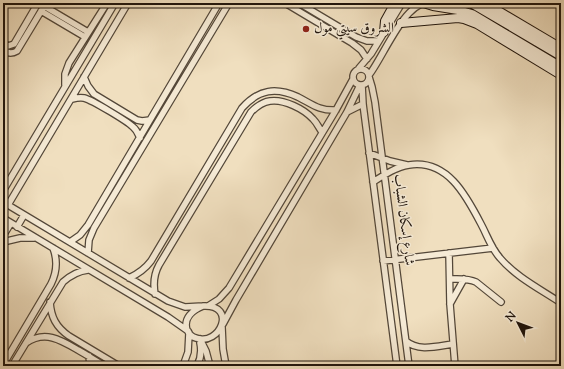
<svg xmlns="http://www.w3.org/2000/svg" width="564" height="369" font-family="'Sorts Mill Goudy',Amiri,serif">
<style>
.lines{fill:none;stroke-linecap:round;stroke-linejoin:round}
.street-casing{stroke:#534739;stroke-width:8}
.secondary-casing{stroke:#1f140c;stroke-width:10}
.street{stroke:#f5ead5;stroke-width:5.5}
.secondary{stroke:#f5ead5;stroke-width:8}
.poi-dot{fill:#8f2418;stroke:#f5ead5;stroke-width:1.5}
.labels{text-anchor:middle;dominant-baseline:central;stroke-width:3;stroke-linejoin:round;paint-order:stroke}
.poi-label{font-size:14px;fill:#1f140c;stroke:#f5ead5;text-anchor:start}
.street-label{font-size:14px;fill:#1f140c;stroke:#f5ead5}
</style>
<rect width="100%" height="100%" fill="#f0dfbf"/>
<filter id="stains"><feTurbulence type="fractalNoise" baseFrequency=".005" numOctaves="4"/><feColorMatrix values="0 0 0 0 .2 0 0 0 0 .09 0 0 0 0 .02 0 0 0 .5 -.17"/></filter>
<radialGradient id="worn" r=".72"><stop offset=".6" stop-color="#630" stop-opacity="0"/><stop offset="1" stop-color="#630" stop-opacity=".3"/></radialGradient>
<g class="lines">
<defs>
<path id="street" d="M285,3L352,43L361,50L367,59
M299,3L356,37L367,41H378
M44,6L88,32
M41,11L85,37
M3,43L8,46L14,44L38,3
M3,50C8,54 12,54 17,51L46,3
M359,68L371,54L402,3
M353 77a8 8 0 1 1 16 0a8 8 0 1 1-16 0Z
M369,75C382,59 405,2 426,4
M84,77L88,86L94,94L137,120L142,121L150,120
M369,77L372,87L375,102L409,366
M65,85V74L69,63L107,3
M362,85L363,104L397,366
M72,99C76,98 80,97 84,98C92,100 127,121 133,127C137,130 138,134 140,138
M347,112L363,104
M369,153L390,161L407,165
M373,182C384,175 396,167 409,165C447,159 466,195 481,224C487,235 491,248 500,258C516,277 540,289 561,303
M3,191L115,3
M3,202L168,301L185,307L203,306
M8,205L128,3
M3,218L168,317L188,331
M17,227L24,215
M3,236L11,223
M3,242L20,238H34
M70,242L80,235L88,225L219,3
M88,253L89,240L94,228L229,3
M449,253L450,304L455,366
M383,261L493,248
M129,278C138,274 145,269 151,261L242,108C259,89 276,87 298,97C312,104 319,111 336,110
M450,279C459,279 468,278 476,282L501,302
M155,294C153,283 154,274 159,265L251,112C257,106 263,102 270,101C284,99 304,109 313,119C317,123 319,128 322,132
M50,302C51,317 56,327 69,336L119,366
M450,304L464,279
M203,306C238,304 220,347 196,338C191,337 189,334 187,330C183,318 193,310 203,306Z
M208,306L219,299L229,288L336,110L353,79
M223,324L236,300L347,112L360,85
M222,327L223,349L226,366
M200,339L206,351L210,366
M406,341C418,352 438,346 453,344
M26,343C45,330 61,340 78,350C87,355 96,361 105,366
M89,356L90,366
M3,365L51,284C57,272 58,261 53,248
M12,366L63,282C71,275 78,271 88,270
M183,366L188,352L189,333
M197,366C201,358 202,352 200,343"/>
<path id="secondary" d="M423,3L433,6L458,10L472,14L561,67
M471,3L561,56
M485,3L561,48
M401,23L458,18L464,19L477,24L561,75
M384,32L385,21L395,3"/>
</defs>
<use href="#street" class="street-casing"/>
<use href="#secondary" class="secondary-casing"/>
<use href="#street" class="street"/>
<use href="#secondary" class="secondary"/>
</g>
<circle class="poi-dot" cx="306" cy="29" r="4"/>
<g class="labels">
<g class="poi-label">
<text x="314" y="29">الشروق سيتي مول</text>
</g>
<g class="street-label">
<text transform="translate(403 220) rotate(83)">شارع إسكان الشباب</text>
</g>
</g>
<rect width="564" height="369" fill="none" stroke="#f0dfbf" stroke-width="16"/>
<rect x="4" y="4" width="556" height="361" fill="none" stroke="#1f140c" stroke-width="2"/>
<rect x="8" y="8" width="548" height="353" fill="none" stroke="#1f140c"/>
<g transform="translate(518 323) rotate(312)" stroke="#f5ead5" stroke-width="3" paint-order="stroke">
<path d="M0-3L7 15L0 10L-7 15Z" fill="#1f140c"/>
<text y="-6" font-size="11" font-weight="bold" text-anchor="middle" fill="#1f140c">N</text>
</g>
<rect width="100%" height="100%" filter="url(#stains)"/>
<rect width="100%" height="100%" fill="url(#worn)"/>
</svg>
